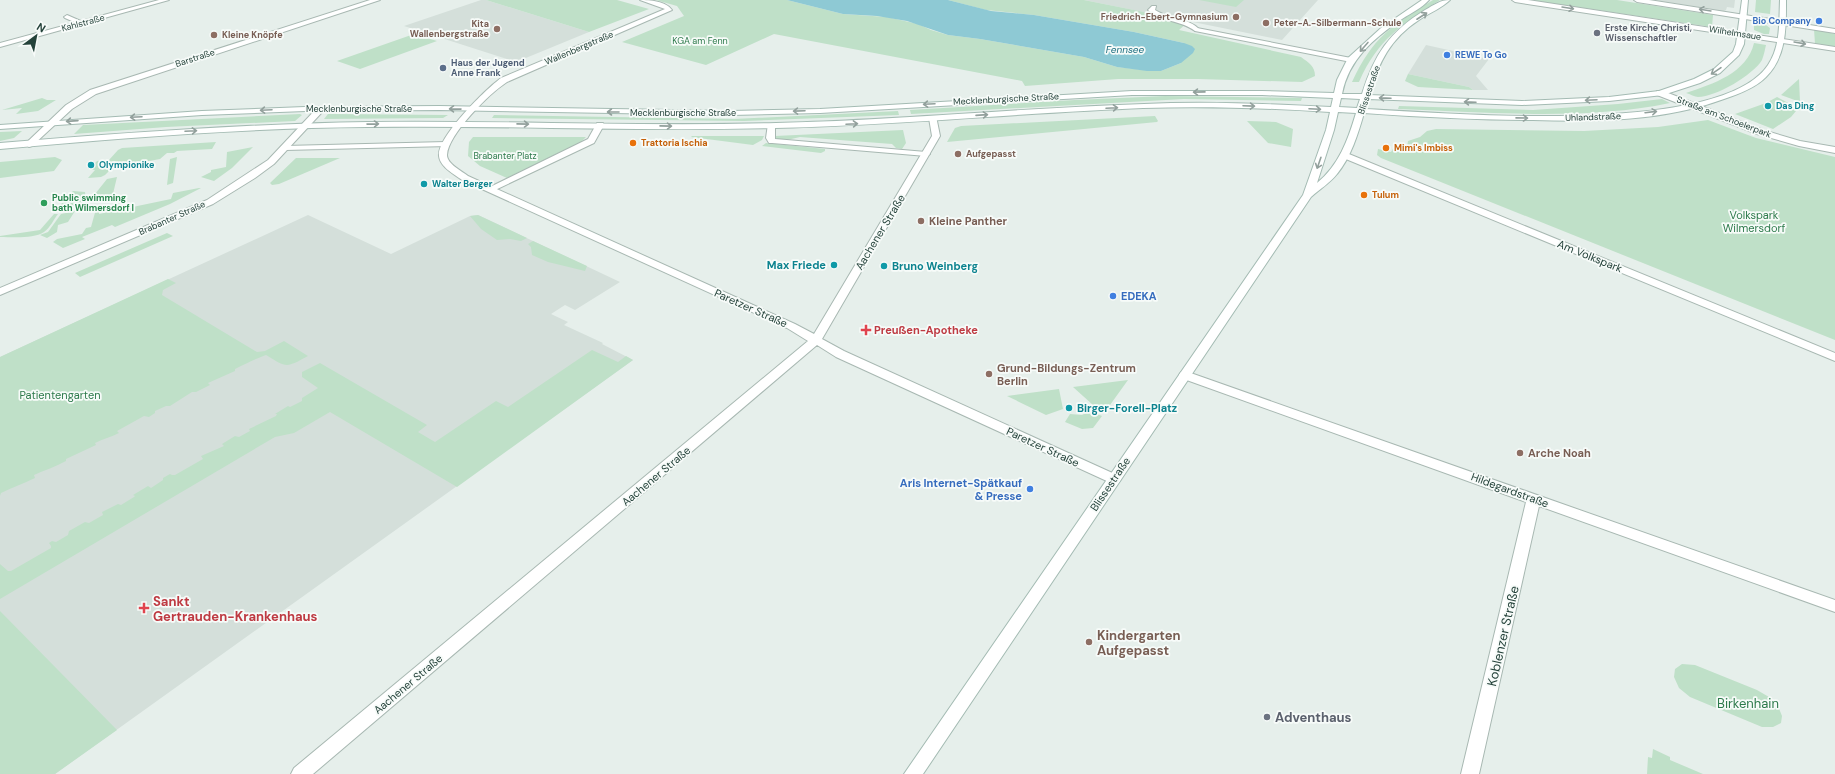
<svg xmlns="http://www.w3.org/2000/svg" width="1835" height="774" font-family="'DM Sans',sans-serif">
<style>
.built{fill:#d4dfda}
.green{fill:#bfe0c8}
.water{fill:#8ec9d4}
.lines{fill:none;stroke-linecap:round;stroke-linejoin:round}
.lane-casing{stroke:#a8b8b2;stroke-width:2}
.street-casing{stroke:#a8b8b2;stroke-width:2}
.secondary-casing{stroke:#a4bbb3;stroke-width:2}
.lane{fill:#fff;fill-rule:evenodd}
.street{fill:#fff;fill-rule:evenodd}
.secondary{fill:#fff;fill-rule:evenodd}
.oneway{stroke:#92a09c}
.education-dot{fill:#8d6e63;stroke:#f7fbf9;stroke-width:1.5}
.shop-dot{fill:#3f7fe0;stroke:#f7fbf9;stroke-width:1.5}
.worship-dot{fill:#6b7280;stroke:#f7fbf9;stroke-width:1.5}
.service-dot{fill:#5c6f8a;stroke:#f7fbf9;stroke-width:1.5}
.culture-dot{fill:#0f9aa8;stroke:#f7fbf9;stroke-width:1.5}
.food-dot{fill:#e8710a;stroke:#f7fbf9;stroke-width:1.5}
.leisure-dot{fill:#2e9e5b;stroke:#f7fbf9;stroke-width:1.5}
.health-dot{fill:#e0444e;stroke:#f7fbf9;stroke-width:1.5}
.labels{text-anchor:middle;dominant-baseline:central;stroke-width:3.5;stroke-linejoin:round;paint-order:stroke}
.far-education-label{font-size:9px;font-weight:bold;fill:#785e54;stroke:#f7fbf9;text-anchor:start}
.far-shop-label{font-size:9px;font-weight:bold;fill:#366cbe;stroke:#f7fbf9;text-anchor:end}
.far-street-label{font-size:9px;fill:#24423a;stroke:#f7fbf9}
.far-worship-label{font-size:9px;font-weight:bold;fill:#5b616d;stroke:#f7fbf9;text-anchor:start}
.far-park-label{font-size:9px;fill:#2d7a4b;stroke:#f7fbf9}
.far-service-label{font-size:9px;font-weight:bold;fill:#4e5e75;stroke:#f7fbf9;text-anchor:start}
.far-culture-label{font-size:9px;font-weight:bold;fill:#0d838f;stroke:#f7fbf9;text-anchor:start}
.far-food-label{font-size:9px;font-weight:bold;fill:#c56008;stroke:#f7fbf9;text-anchor:start}
.far-leisure-label{font-size:9px;font-weight:bold;fill:#27864d;stroke:#f7fbf9;text-anchor:start}
.far-water-label{font-size:10px;font-style:italic;fill:#1c6f80;stroke:#f7fbf9}
.park-label{font-size:11px;fill:#2d7a4b;stroke:#f7fbf9}
.education-label{font-size:11px;font-weight:bold;fill:#785e54;stroke:#f7fbf9;text-anchor:start}
.street-label{font-size:11px;fill:#24423a;stroke:#f7fbf9}
.culture-label{font-size:11px;font-weight:bold;fill:#0d838f;stroke:#f7fbf9;text-anchor:start}
.shop-label{font-size:11px;font-weight:bold;fill:#366cbe;stroke:#f7fbf9;text-anchor:start}
.health-label{font-size:11px;font-weight:bold;fill:#be3a42;stroke:#f7fbf9;text-anchor:start}
.near-health-label{font-size:13px;font-weight:bold;fill:#be3a42;stroke:#f7fbf9;text-anchor:start}
.near-education-label{font-size:13px;font-weight:bold;fill:#785e54;stroke:#f7fbf9;text-anchor:start}
.near-street-label{font-size:13px;fill:#24423a;stroke:#f7fbf9}
.near-park-label{font-size:13px;fill:#2d7a4b;stroke:#f7fbf9}
.near-worship-label{font-size:13px;font-weight:bold;fill:#5b616d;stroke:#f7fbf9;text-anchor:start}
</style>
<rect width="100%" height="100%" fill="#e6efeb"/>
<path class="built" d="M481,0H486L589,32L516,62L404,26Z
M1084,0H1318L1282,40Z
M1654,0H1735L1734,8L1727,7L1726,10L1724,11Z
M1426,45L1489,59L1476,76L1488,90H1473L1469,87L1408,74Z
M308,215L391,254L470,216L478,215L620,282L575,310L565,305L551,314L568,322L564,325L603,343L602,344L633,360L55,774H0V357Z"/>
<path class="green" d="M486,0H617L649,9L589,32Z
M656,0H787L843,14L887,17L918,24L931,30L948,35L980,39L1084,57L1117,67L1154,71H1161L1181,63L1184,43L1134,32L1034,15L986,10L948,0H1084L1189,21L1179,30L1301,57C1309,63 1315,66 1315,76L1302,82L1198,79H1118L1025,86L1022,81L774,34L706,65L622,42L684,16L677,6Z
M1199,0H1244L1236,7Z
M1433,0H1440C1402,24 1378,39 1359,82H1352C1373,37 1392,25 1433,0Z
M1530,0H1617L1713,15L1712,27Z
M1756,0H1771L1770,14L1755,12Z
M1754,22L1763,23L1770,28L1769,34H1764L1754,30Z
M1814,29L1835,34V47L1815,44Z
M414,34L437,41L360,69L337,61Z
M1754,43L1766,45C1765,49 1764,55 1762,60C1753,75 1716,97 1698,97C1695,97 1690,94 1686,93C1713,84 1747,73 1754,43Z
M1408,74L1469,87L1473,90L1418,87L1405,81Z
M1799,79L1800,102L1781,95Z
M1165,96L1302,98L1301,101L1184,99L911,114L910,110L1075,100Z
M1777,97L1790,104L1796,111L1791,117L1773,129L1735,114L1766,103Z
M42,98L47,100H56L38,111L16,114L22,108L2,110Z
M1662,99L1670,103C1584,121 1486,112 1398,109L1399,106L1533,110L1618,104Z
M898,111L899,115L744,121L492,118L494,115L734,119Z
M300,114L302,115L295,121L166,127L74,134L83,125Z
M328,114L448,115L443,118L324,119Z
M1155,116L1158,121L1157,122L947,142L955,128L961,126Z
M1708,120L1756,138L1835,157V340L1381,158L1377,155L1378,149L1391,152L1394,147H1407L1408,141L1420,137L1427,131L1436,129L1584,131L1658,127Z
M1247,121L1276,122L1293,129L1291,147L1268,143Z
M903,130L906,143L902,149L896,148L892,144L800,137L787,140L776,139L775,137V136Z
M22,131L14,138L0,141V132Z
M692,136H764L762,140L753,145L691,137Z
M473,137H586L581,142L507,178L480,166L468,156L469,142Z
M216,142L212,149L177,151L174,153H167L160,159L112,168L105,175L101,177L88,178L95,170L90,169L97,161L109,160L118,150L122,148Z
M766,143L825,149V151L821,153L762,146Z
M253,147L232,168L214,181L201,177L211,172V170L226,167L227,152Z
M55,157L62,160L54,171L0,178V162Z
M177,157L173,183L167,185L170,159Z
M296,158H340L279,184L272,185L270,183Z
M117,177L112,198L100,200L95,194L107,179Z
M199,188H201L170,204L115,227L112,225L82,237L85,239L63,248L53,242L57,239L82,234L86,228L91,227L96,209L100,208L99,214L171,199L173,193Z
M73,191L85,192L86,203L56,210Z
M75,211L68,222L58,225L57,232L47,238L40,235L48,232L61,214Z
M54,214H58C54,219 50,228 44,232C34,239 13,237 0,237V236L40,230Z
M478,215L527,238L521,241L510,239L497,240L481,229L470,216Z
M167,233L173,236L80,277L75,273Z
M533,241L587,266L585,271L548,262L532,255L531,247L528,244Z
M168,279L176,283L163,290L162,295L257,352L265,351L284,341L308,356C286,368 287,368 266,355C257,358 243,365 235,369V371L208,383L210,385L196,392H192L170,406H166L155,411V413L149,417L144,416L117,431L119,433C111,437 103,439 95,443L96,445L66,459V461C55,467 45,470 34,475L35,478C23,484 13,487 1,493L0,496V357Z
M592,350L618,362L626,356L633,360L457,487L330,412L294,433L275,437L0,599V564L8,571H11L51,548V546L49,543L52,541L56,542L68,535L69,531L85,522L89,523L103,515L102,512L118,504L121,505L134,497L135,496L133,495L148,486L151,488L163,480V478L170,474L172,475H175L203,459L201,456L224,446L222,444L235,436L239,437L250,431L249,429L276,416L277,414H275L288,406L290,407L302,401V398L318,388L302,377V372L320,363L427,425L418,432L435,442L496,401L508,407Z
M1128,380L1110,405H1093L1073,387Z
M1059,389L1063,409L1046,415L1007,396Z
M1090,411L1102,416L1093,428L1082,429L1065,422L1070,414L1082,415Z
M0,611L117,730L55,774H0Z
M1682,664L1695,665L1757,690L1769,697L1778,706L1782,716L1781,723L1773,727H1762L1690,697L1679,688L1674,677L1675,669Z
M1653,749L1670,757V760L1703,774H1647L1648,757L1652,758Z"/>
<path class="water" d="M787,0H948L991,11L1034,15L1134,32L1184,43L1192,46L1195,49L1193,53L1181,63L1161,71H1147L1117,67L1084,57L980,39L948,35L907,21L877,16L843,14Z"/>
<g class="lines">
<defs>
<path id="lane" d="M1152,6H1156L1155,10C1169,19 1188,17 1200,30L1195,31C1181,20 1161,22 1148,10Z
M67,15L83,22L84,23L81,25L65,18L64,17Z
M597,123H603L604,125L594,143L493,191H487L486,189L588,139Z
M768,124H771L775,126V139L926,152L930,154L926,156L772,143H769L766,138Z
M446,142H449V146L285,150L281,148L285,146Z"/>
<path id="street" d="M159,0H169L0,47V43Z
M370,0H380L96,94L72,109L32,146L29,147L25,144L66,105L90,90Z
M640,0C650,0 666,1 672,10L507,82C490,93 448,134 447,155C447,164 462,171 468,176L795,324L814,334L932,136L929,118L933,116H936L940,136L822,339L844,351L1119,476L1121,479L1119,482L1114,484L1109,482L836,357L817,345L313,774H291L294,768L808,341L787,328L462,180C454,174 440,167 439,156C437,137 486,89 501,78L665,9Z
M1512,0H1528L1835,47V51L1515,2Z
M1634,0H1649L1835,29V33L1637,2Z
M1197,28L1351,58L1355,60L1351,62L1195,31V29Z
M1657,91H1663L1763,130L1800,141L1835,147V153L1799,146L1757,134L1657,95Z
M318,107H321L325,109L274,164L255,178L213,204L0,295V288L207,200L268,160Z
M1344,152L1835,353V361L1341,157V153Z
M1185,371L1835,600V612L1539,506L1479,774H1461L1526,502L1181,378L1179,375L1181,372Z"/>
<path id="secondary" d="M1422,0H1429C1422,8 1411,13 1402,19C1373,39 1349,59 1342,94H1362C1374,55 1389,32 1425,10C1434,5 1440,0 1450,0C1442,8 1429,13 1419,20C1390,39 1379,62 1369,95L1522,101L1609,97L1659,91L1694,79L1714,69L1733,52L1736,44L1742,0H1748L1744,44L1739,55L1720,73L1700,83L1663,95L1609,101L1522,105L1368,99L1365,109C1447,113 1720,137 1768,65C1781,46 1779,21 1780,0H1786C1786,27 1787,56 1766,77C1755,88 1739,94 1724,99C1664,121 1597,122 1533,120C1477,120 1420,117 1364,113C1358,134 1351,157 1337,174C1330,183 1320,189 1311,197L923,774H904L1303,195L1326,130L1330,112C1268,108 1205,106 1143,108C1020,113 898,125 775,128C639,132 503,125 367,127C244,128 122,138 0,149V143C123,133 245,124 368,122C504,120 640,127 776,123C899,120 1021,108 1144,104C1206,101 1269,104 1331,107L1333,98L1262,95H1132L820,113L731,115L439,110L305,111L202,115L0,129V125L202,111L305,107L439,106L731,111L820,109L1132,91H1262L1334,93L1337,80L1348,58L1381,28ZM1341,98L1360,99L1357,108L1339,107ZM1338,112L1356,113C1348,140 1339,165 1317,183L1334,130Z"/>
</defs>
<use href="#lane" class="lane-casing"/>
<use href="#street" class="street-casing"/>
<use href="#secondary" class="secondary-casing"/>
<use href="#lane" class="lane"/>
<use href="#street" class="street"/>
<use href="#secondary" class="secondary"/>
</g>
<defs><path id="oneway-shaft" d="M-6 0H5M1.5-3L5.5 0L1.5 3" fill="none" stroke-width="1.6" stroke-linecap="round" stroke-linejoin="round"/></defs>
<g class="oneway">
<use href="#oneway-shaft" transform="translate(1568 8) rotate(9)"/>
<use href="#oneway-shaft" transform="translate(1705 10) rotate(-171)"/>
<use href="#oneway-shaft" transform="translate(1422 16) rotate(-33)"/>
<use href="#oneway-shaft" transform="translate(1800 43) rotate(10)"/>
<use href="#oneway-shaft" transform="translate(1364 47) rotate(131)"/>
<use href="#oneway-shaft" transform="translate(1716 71) rotate(146)"/>
<use href="#oneway-shaft" transform="translate(1199 92) rotate(179)"/>
<use href="#oneway-shaft" transform="translate(1385 98) rotate(-178)"/>
<use href="#oneway-shaft" transform="translate(1591 100) rotate(177)"/>
<use href="#oneway-shaft" transform="translate(1470 102) rotate(-178)"/>
<use href="#oneway-shaft" transform="translate(929 104) rotate(177)"/>
<use href="#oneway-shaft" transform="translate(1249 106) rotate(2)"/>
<use href="#oneway-shaft" transform="translate(1112 108) rotate(-3)"/>
<use href="#oneway-shaft" transform="translate(455 109) rotate(-179)"/>
<use href="#oneway-shaft" transform="translate(1315 109) rotate(3)"/>
<use href="#oneway-shaft" transform="translate(266 110) rotate(177)"/>
<use href="#oneway-shaft" transform="translate(799 111) rotate(178)"/>
<use href="#oneway-shaft" transform="translate(613 112) rotate(-180)"/>
<use href="#oneway-shaft" transform="translate(1651 112) rotate(-7)"/>
<use href="#oneway-shaft" transform="translate(982 115) rotate(-4)"/>
<use href="#oneway-shaft" transform="translate(136 117) rotate(177)"/>
<use href="#oneway-shaft" transform="translate(1522 118) rotate(1)"/>
<use href="#oneway-shaft" transform="translate(72 121) rotate(176)"/>
<use href="#oneway-shaft" transform="translate(373 124) rotate(-1)"/>
<use href="#oneway-shaft" transform="translate(523 124) rotate(1)"/>
<use href="#oneway-shaft" transform="translate(852 124) rotate(-3)"/>
<use href="#oneway-shaft" transform="translate(666 126) rotate(1)"/>
<use href="#oneway-shaft" transform="translate(191 131) rotate(-3)"/>
<use href="#oneway-shaft" transform="translate(1319 163) rotate(109)"/>
</g>
<g class="education-dot">
<circle cx="1236" cy="17" r="4"/>
<circle cx="1266" cy="23" r="4"/>
<circle cx="497" cy="29" r="4"/>
<circle cx="214" cy="35" r="4"/>
<circle cx="958" cy="154" r="4"/>
<circle cx="921" cy="221" r="4"/>
<circle cx="989" cy="374" r="4"/>
<circle cx="1520" cy="453" r="4"/>
<circle cx="1089" cy="642" r="4"/>
</g>
<g class="shop-dot">
<circle cx="1819" cy="21" r="4"/>
<circle cx="1447" cy="55" r="4"/>
<circle cx="1113" cy="296" r="4"/>
<circle cx="1030" cy="489" r="4"/>
</g>
<g class="worship-dot">
<circle cx="1597" cy="33" r="4"/>
<circle cx="1267" cy="717" r="4"/>
</g>
<circle class="service-dot" cx="443" cy="68" r="4"/>
<g class="culture-dot">
<circle cx="1768" cy="106" r="4"/>
<circle cx="91" cy="165" r="4"/>
<circle cx="424" cy="184" r="4"/>
<circle cx="834" cy="265" r="4"/>
<circle cx="884" cy="266" r="4"/>
<circle cx="1069" cy="408" r="4"/>
</g>
<g class="food-dot">
<circle cx="633" cy="143" r="4"/>
<circle cx="1386" cy="148" r="4"/>
<circle cx="1364" cy="195" r="4"/>
</g>
<circle class="leisure-dot" cx="44" cy="203" r="4"/>
<g class="health-dot">
<path d="M864 324h4v4h4v4h-4v4h-4v-4h-4v-4h4z"/>
<path d="M142 602h4v4h4v4h-4v4h-4v-4h-4v-4h4z"/>
</g>
<g class="labels">
<g class="far-education-label">
<text x="1228" y="17" text-anchor="end">Friedrich-Ebert-Gymnasium</text>
<text x="1274" y="23">Peter-A.-Silbermann-Schule</text>
<text x="489" y="24" text-anchor="end">Kita<tspan x="489" dy="10">Wallenbergstraße</tspan></text>
<text x="222" y="35">Kleine Knöpfe</text>
<text x="966" y="154">Aufgepasst</text>
</g>
<g class="far-shop-label">
<text x="1811" y="21">Bio Company</text>
<text x="1455" y="55" text-anchor="start">REWE To Go</text>
</g>
<g class="far-street-label">
<text transform="translate(83 23) rotate(-15)">Kahlstraße</text>
<text transform="translate(1735 33) rotate(9)">Wilhelmsaue</text>
<text transform="translate(579 48) rotate(-23)">Wallenbergstraße</text>
<text transform="translate(195 58) rotate(-18)">Barstraße</text>
<text transform="translate(1369 90) rotate(-71)">Blissestraße</text>
<text transform="translate(1006 99) rotate(-3)">Mecklenburgische Straße</text>
<text x="359" y="109">Mecklenburgische Straße</text>
<text x="683" y="113">Mecklenburgische Straße</text>
<text transform="translate(1593 117) rotate(-2)">Uhlandstraße</text>
<text transform="translate(1724 117) rotate(21)">Straße am Schoelerpark</text>
<text transform="translate(172 218) rotate(-24)">Brabanter Straße</text>
</g>
<g class="far-worship-label">
<text x="1605" y="28">Erste Kirche Christi,<tspan x="1605" dy="10">Wissenschaftler</tspan></text>
</g>
<g class="far-park-label">
<text x="700" y="41">KGA am Fenn</text>
<text x="505" y="156">Brabanter Platz</text>
</g>
<g class="far-service-label">
<text x="451" y="63">Haus der Jugend<tspan x="451" dy="10">Anne Frank</tspan></text>
</g>
<g class="far-culture-label">
<text x="1776" y="106">Das Ding</text>
<text x="99" y="165">Olympionike</text>
<text x="432" y="184">Walter Berger</text>
</g>
<g class="far-food-label">
<text x="641" y="143">Trattoria Ischia</text>
<text x="1394" y="148">Mimi's Imbiss</text>
<text x="1372" y="195">Tulum</text>
</g>
<g class="far-leisure-label">
<text x="52" y="198">Public swimming<tspan x="52" dy="10">bath Wilmersdorf I</tspan></text>
</g>
<g class="far-water-label">
<text x="1125" y="49">Fennsee</text>
</g>
<g class="park-label">
<text x="1754" y="215">Volkspark<tspan x="1754" dy="13">Wilmersdorf</tspan></text>
<text x="60" y="395">Patientengarten</text>
</g>
<g class="education-label">
<text x="929" y="221">Kleine Panther</text>
<text x="997" y="368">Grund-Bildungs-Zentrum<tspan x="997" dy="13">Berlin</tspan></text>
<text x="1528" y="453">Arche Noah</text>
</g>
<g class="street-label">
<text transform="translate(880 232) rotate(-59)">Aachener Straße</text>
<text transform="translate(1590 256) rotate(22)">Am Volkspark</text>
<text transform="translate(751 308) rotate(24)">Paretzer Straße</text>
<text transform="translate(1043 447) rotate(25)">Paretzer Straße</text>
<text transform="translate(656 476) rotate(-40)">Aachener Straße</text>
<text transform="translate(1110 484) rotate(-56)">Blissestraße</text>
<text transform="translate(1510 490) rotate(20)">Hildegardstraße</text>
<text transform="translate(408 684) rotate(-40)">Aachener Straße</text>
</g>
<g class="culture-label">
<text x="826" y="265" text-anchor="end">Max Friede</text>
<text x="892" y="266">Bruno Weinberg</text>
<text x="1077" y="408">Birger-Forell-Platz</text>
</g>
<g class="shop-label">
<text x="1121" y="296">EDEKA</text>
<text x="1022" y="483" text-anchor="end">Aris Internet-Spätkauf<tspan x="1022" dy="13">&amp; Presse</tspan></text>
</g>
<g class="health-label">
<text x="874" y="330">Preußen-Apotheke</text>
</g>
<g class="near-health-label">
<text x="153" y="601">Sankt<tspan x="153" dy="15">Gertrauden-Krankenhaus</tspan></text>
</g>
<g class="near-education-label">
<text x="1097" y="635">Kindergarten<tspan x="1097" dy="15">Aufgepasst</tspan></text>
</g>
<g class="near-street-label">
<text transform="translate(1503 636) rotate(-77)">Koblenzer Straße</text>
</g>
<g class="near-park-label">
<text x="1748" y="703">Birkenhain</text>
</g>
<g class="near-worship-label">
<text x="1275" y="717">Adventhaus</text>
</g>
</g>
<g transform="translate(36 36) rotate(32)" stroke="#f7fbf9" stroke-width="3" paint-order="stroke">
<path d="M0-3L7 15L0 10L-7 15Z" fill="#24423a"/>
<text y="-6" font-size="11" font-weight="bold" text-anchor="middle" fill="#24423a">N</text>
</g>
</svg>
